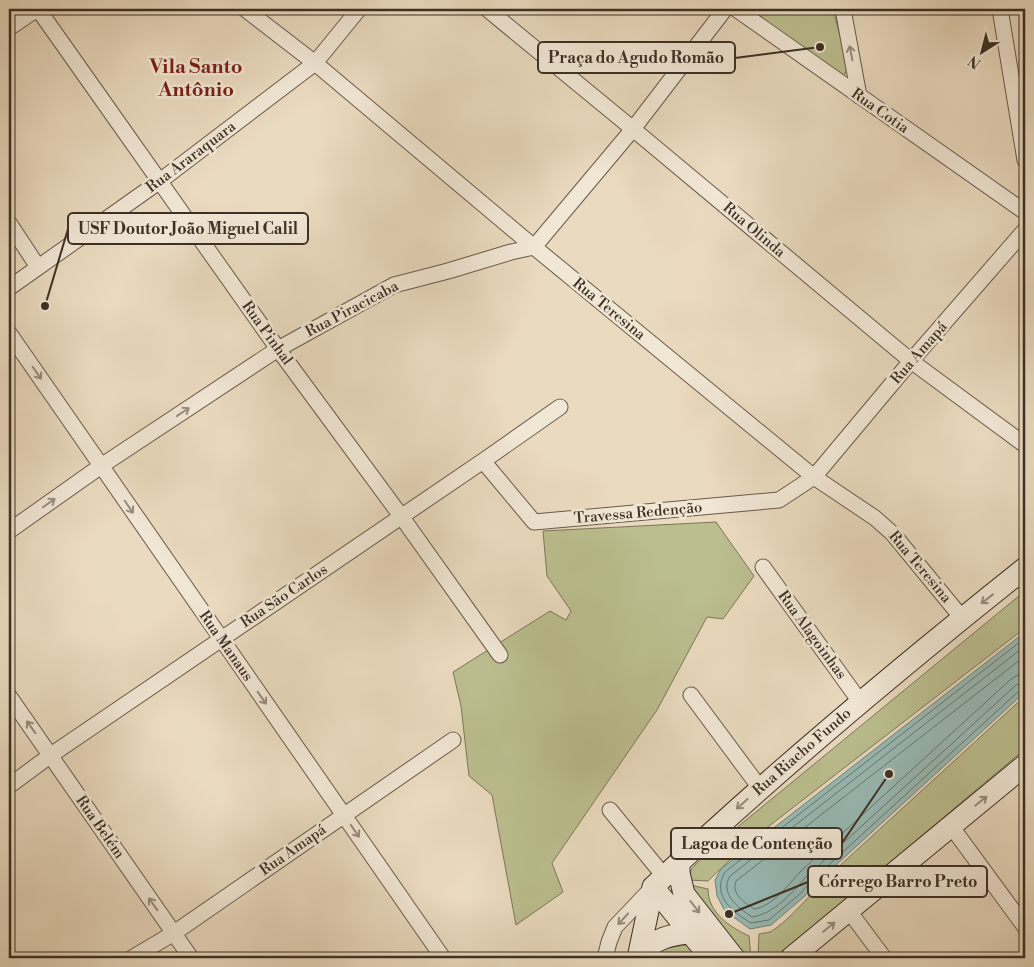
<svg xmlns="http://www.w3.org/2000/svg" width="1034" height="967" font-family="'Libre Bodoni',serif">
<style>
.green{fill:#bbbe8f;stroke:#7c775a}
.water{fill:#98bab5;stroke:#73837b}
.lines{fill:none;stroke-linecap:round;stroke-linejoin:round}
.shore{stroke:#6a756d;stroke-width:1}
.minor-casing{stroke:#685a4c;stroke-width:17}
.secondary-casing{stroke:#3c3025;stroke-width:23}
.minor{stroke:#f1e7d5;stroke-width:15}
.secondary{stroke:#f1e7d5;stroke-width:21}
.oneway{stroke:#968c7d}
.labels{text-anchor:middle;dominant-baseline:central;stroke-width:5;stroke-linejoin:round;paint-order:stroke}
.street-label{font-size:15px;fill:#3c3025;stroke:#f1e7d5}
.district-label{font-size:20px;font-weight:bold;fill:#7a1f14;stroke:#f1e7d5}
.leader{fill:none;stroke:#3c3025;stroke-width:2}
.callout-dot{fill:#3c3025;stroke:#f1e7d5;stroke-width:2}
.callout{fill:#f1e7d5;stroke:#3c3025;stroke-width:2}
.callout-label{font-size:16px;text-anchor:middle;font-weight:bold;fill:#3c3025}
</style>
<rect width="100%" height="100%" fill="#eadabf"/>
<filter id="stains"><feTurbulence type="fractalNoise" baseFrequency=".004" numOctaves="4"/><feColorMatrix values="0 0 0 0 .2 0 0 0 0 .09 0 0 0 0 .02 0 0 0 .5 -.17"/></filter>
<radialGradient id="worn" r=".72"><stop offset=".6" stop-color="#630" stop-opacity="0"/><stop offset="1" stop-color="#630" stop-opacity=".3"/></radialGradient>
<path class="green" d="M753,9H833L848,67L845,74L838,75L755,17Z
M716,522L754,576L723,619L707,617L657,710L552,863L563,892L516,925L492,795L469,776L461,706L453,672L550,611L566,620L571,611L547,576L543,531Z
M1025,591V628L751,840L708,881L689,880L691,870L695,865L740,825Z
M1025,696V749L776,958H758L759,934C762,933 767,933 770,932C784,925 811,895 822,882Z
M690,885L708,889C708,913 730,927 749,936L751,958H745L742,955Z
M684,945L691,946L705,958H650L664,949Z"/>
<path class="water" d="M1025,632V692L813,886L805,896L771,925L750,929L725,911L717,896L715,880L721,869Z"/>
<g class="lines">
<path class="shore" d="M1025,638L725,872C711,896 733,912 751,923L769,920L801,893L810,882L1020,690L1025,688
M1025,646L730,876C719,894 739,908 752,917C774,914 792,893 806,877L1016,685L1025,682
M1025,656L736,881C731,894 744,902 754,909C772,907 789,884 800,872L1010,680L1018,675L1025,674"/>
<defs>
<path id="minor" d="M38,9L278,349L401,516L500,655
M245,9L315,63L534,247L814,477L875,518L893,534L962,618
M487,9L633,129L911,361L1025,445
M736,9L1025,212
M843,9L859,96
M1000,9L1025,160
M9,28L37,9
M9,223L38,267
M9,288L160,181L315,63L359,9
M9,333L443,958
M483,461L534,522L779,500L814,477L911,361L1025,230
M9,531L101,466L278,349L394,285L448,271L511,252L534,247L633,129L725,9
M763,567L861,703
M691,695L760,788
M9,696L191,958
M9,786L51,755L483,461L560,407
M610,810L664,876
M951,826L1025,927
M849,911L884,958
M132,958L174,933L453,740
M605,958L609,942L615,927L652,888"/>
<path id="secondary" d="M679,862V873L684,894L734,958
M653,887C772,774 897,670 1025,568
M653,887L711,958
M640,953C656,939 670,934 691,933
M638,958L653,887
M791,958L1025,765"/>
</defs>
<use href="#minor" class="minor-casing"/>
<use href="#secondary" class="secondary-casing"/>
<use href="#minor" class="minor"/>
<use href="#secondary" class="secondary"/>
</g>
<defs><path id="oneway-shaft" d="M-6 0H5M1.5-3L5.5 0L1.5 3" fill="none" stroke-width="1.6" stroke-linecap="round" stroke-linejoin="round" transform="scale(1.25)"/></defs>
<g class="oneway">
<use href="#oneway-shaft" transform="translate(851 53) rotate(-101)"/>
<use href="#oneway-shaft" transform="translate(37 373) rotate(55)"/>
<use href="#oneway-shaft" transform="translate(183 412) rotate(-34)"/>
<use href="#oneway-shaft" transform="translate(49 503) rotate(-35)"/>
<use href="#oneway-shaft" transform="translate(129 507) rotate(56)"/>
<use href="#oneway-shaft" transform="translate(987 599) rotate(142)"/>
<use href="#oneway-shaft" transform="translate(262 698) rotate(55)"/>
<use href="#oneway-shaft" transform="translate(31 727) rotate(-126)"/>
<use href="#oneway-shaft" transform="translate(981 801) rotate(-39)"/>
<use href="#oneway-shaft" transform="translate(742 804) rotate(138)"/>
<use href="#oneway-shaft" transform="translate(355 831) rotate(55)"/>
<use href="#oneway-shaft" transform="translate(153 904) rotate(-125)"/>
<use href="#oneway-shaft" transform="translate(695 907) rotate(52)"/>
<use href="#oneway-shaft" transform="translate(623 919) rotate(133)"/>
<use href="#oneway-shaft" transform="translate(829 927) rotate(-39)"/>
</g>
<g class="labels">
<g class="street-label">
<text transform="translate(880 111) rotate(35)">Rua Cotia</text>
<text transform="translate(191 157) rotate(-37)">Rua Araraquara</text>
<text transform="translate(754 230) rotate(40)">Rua Olinda</text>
<text transform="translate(352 309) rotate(-28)">Rua Piracicaba</text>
<text transform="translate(609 309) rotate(39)">Rua Teresina</text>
<text transform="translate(267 333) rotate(54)">Rua Pinhal</text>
<text transform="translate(919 353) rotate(-49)">Rua Amapá</text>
<text transform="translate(638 513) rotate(-5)">Travessa Redenção</text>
<text transform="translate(920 567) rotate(50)">Rua Teresina</text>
<text transform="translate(284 596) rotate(-34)">Rua São Carlos</text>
<text transform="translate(812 635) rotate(54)">Rua Alagoinhas</text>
<text transform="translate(226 646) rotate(55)">Rua Manaus</text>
<text transform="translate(802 752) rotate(-41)">Rua Riacho Fundo</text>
<text transform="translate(100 827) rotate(55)">Rua Belém</text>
<text transform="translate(293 850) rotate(-35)">Rua Amapá</text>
</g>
<g class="district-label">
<text x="196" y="67">Vila Santo<tspan x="196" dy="23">Antônio</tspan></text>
</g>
</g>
<path class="leader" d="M820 47L735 58M45 306L68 229M889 774L842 843M729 914L808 882"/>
<g class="callout-dot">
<circle cx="820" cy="47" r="5"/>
<circle cx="45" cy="306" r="5"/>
<circle cx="889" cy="774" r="5"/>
<circle cx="729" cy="914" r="5"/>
</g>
<g class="callout">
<rect x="538" y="42" width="197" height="31" rx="5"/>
<rect x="68" y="213" width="240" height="31" rx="5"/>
<rect x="671" y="828" width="171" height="31" rx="5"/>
<rect x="808" y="866" width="179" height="31" rx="5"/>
</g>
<g class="callout-label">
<text x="636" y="63">Praça do Agudo Romão</text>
<text x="188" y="234">USF Doutor João Miguel Calil</text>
<text x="757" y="849">Lagoa de Contenção</text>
<text x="898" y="887">Córrego Barro Preto</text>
</g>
<rect width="1034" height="967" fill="none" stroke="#eadabf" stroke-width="30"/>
<rect x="10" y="10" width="1014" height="947" fill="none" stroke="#3c3025" stroke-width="2.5"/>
<rect x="15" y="15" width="1004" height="937" fill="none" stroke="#3c3025"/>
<g transform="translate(982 52) rotate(216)" stroke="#f1e7d5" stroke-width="4" paint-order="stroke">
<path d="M0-4L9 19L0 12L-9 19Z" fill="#3c3025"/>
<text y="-8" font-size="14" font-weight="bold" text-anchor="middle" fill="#3c3025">N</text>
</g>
<rect width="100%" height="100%" filter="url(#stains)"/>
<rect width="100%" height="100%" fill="url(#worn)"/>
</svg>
